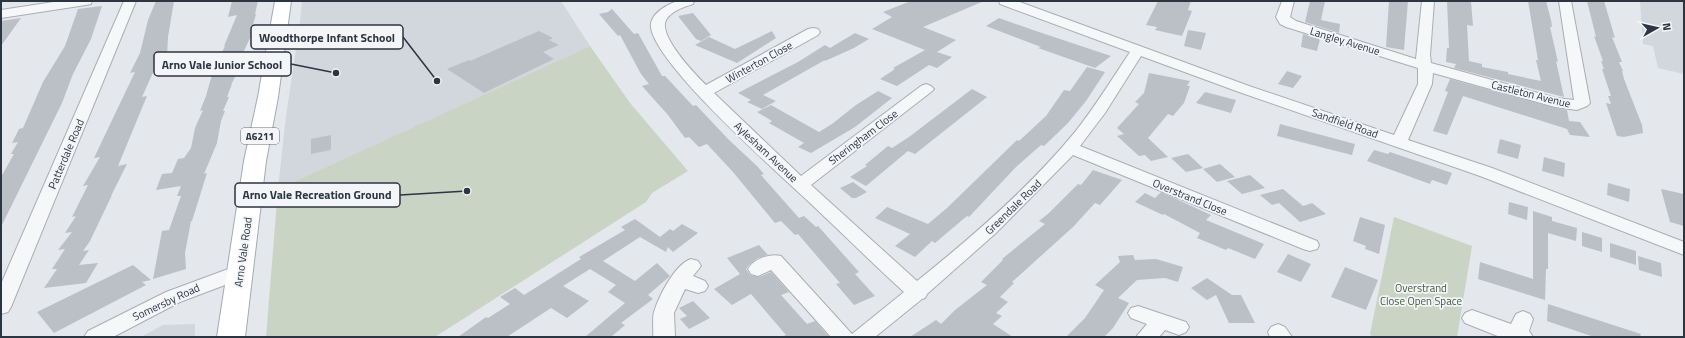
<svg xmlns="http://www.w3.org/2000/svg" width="1685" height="338" font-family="'Titillium Web',sans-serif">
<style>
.built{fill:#d2d6dd}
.green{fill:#c9d4c5}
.building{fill:#bbc0c7}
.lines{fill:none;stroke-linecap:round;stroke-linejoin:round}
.minor-casing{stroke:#a9aeb5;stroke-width:2}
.major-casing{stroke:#a3abb6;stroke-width:2}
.minor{fill:#f6f7f9;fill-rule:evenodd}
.major{fill:#fff;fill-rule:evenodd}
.labels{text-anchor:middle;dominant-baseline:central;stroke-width:3.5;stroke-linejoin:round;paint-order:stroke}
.shield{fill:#f3f5f8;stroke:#686f79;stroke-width:1}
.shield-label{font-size:10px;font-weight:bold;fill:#2c3542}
.street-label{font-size:11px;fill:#2c3542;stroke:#f3f5f8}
.park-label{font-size:11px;fill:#415d3a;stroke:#f3f5f8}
.leader{fill:none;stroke:#2c3542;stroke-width:1.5}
.callout-dot{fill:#2c3542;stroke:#f3f5f8;stroke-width:1.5}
.callout{fill:#f3f5f8;stroke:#2c3542;stroke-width:1.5}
.callout-label{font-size:12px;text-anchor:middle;font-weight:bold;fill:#2c3542}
</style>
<rect width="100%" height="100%" fill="#e4e7eb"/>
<path class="built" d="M302,1H561L590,46L278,189L286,116L300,23Z
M1640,1H1684V74L1658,68L1653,46L1643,44Z
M195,324V337H141L163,325Z"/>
<path class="green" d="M590,46L630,103L688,171L652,193L646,202L435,337H266L278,189Z
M1394,217L1472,246L1457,337H1372L1370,334Z"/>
<path class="building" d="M156,1H174L168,37L167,56L160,57L142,97L147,96L118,166L127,164L111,196L112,195L90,241L83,251L89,250L79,265L98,263L86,283L44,288L57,269H52L65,249L58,250L72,232L65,233L76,216L72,217L88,185L83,186L100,157L94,158L135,72L130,73L140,53L148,20Z
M232,1H258L255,14H256L251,32H253L241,57H245L231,85L232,84L227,97H229L223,111H225L221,121L217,143L204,174L207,173L192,221H191L185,253L186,269L153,279L162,231L169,230L181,196H177L181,186L156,190L162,174L172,173L178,159L184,158L191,148L195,128L203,110L200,111L206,96L213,71L225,46H224L237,15L228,17Z
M911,1H984L923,27L956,40L937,52L952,57L937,68L929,65L897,86L880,79L895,69L893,68L925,50L872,29L892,17L883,12Z
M1158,1H1191L1188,10L1192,11L1182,36L1155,30L1157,27L1146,25Z
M1310,1H1325L1321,20L1340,24L1339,33L1305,22Z
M1389,1H1408L1404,50L1386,47Z
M1447,1H1471L1473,26L1467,25L1469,61L1482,64V67L1508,72V74L1541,81L1536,60H1538L1528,1H1546L1551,20L1552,27H1550L1558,62L1556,61L1564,97L1454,68L1456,64L1446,62L1447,48H1449Z
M1587,1H1604L1615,38L1612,37L1622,62H1619L1623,71H1622L1624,79L1642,125L1643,133L1624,137L1617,136L1606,103L1611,104L1608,96H1611L1602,69H1604L1601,61H1603L1594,36L1596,37Z
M102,6L91,39L73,74L62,103L1,227V177L14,154H11L18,142L12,143L19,129L23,128L43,82L65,46L78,9Z
M612,9L634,34L638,33L662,76H665L693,106L696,105L729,140L757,166L764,174L761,175L799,218L804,216L816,227L818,226L859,272L855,274L875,296L854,305L836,284L840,283L798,234L795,235L781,221L775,223L733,172L707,144L699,147L689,137L685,138L668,115L642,86L649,84L641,74L620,35L618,36L599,14L608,12Z
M693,13L711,35L701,41L696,39L678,16Z
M21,18L1,46V21Z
M999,18L1033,30L1111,56L1095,68L1038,48L1041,47L986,26Z
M1188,30L1206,33L1201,50L1184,46Z
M539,31L553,38L549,40L559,45L543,52L554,59L484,93L447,69L469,60L470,61Z
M772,31L776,38L737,63L695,45L709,37L735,49Z
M855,33L869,39L854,48L825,61V60L763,95L776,101L762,109L747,102L751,100L738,93L798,62L825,45L830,48Z
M1303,34L1320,39L1317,51L1301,47Z
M1087,67L1105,72L1086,101L1068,123L1044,146L1041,145L1015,168L969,217L967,216L935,243L932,241L915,257L895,246L910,234L875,218L887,207L928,224L947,208L1017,140L1019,141L1046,116L1064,90L1070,91Z
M1287,71L1302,76L1293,88L1278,84Z
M1149,73L1190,81L1187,86H1190L1184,103L1173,116L1168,114L1148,138L1168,157L1151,161L1145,155L1139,156L1117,136L1124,134L1117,128L1139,104L1135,102L1144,93Z
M1450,79L1555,108L1567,110L1569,121L1580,122L1590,137L1570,135L1567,129L1463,96L1447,135L1433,131L1448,92L1445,91Z
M972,89L987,97L915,154L908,151L866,186L850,177L867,166L865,165L888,146L892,148L909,137Z
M878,91L892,98L855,127L811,153L798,147L804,143L769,123L772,121L757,112L771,105L819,132L832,124L856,105Z
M1205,92L1236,100L1231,113L1196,103Z
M1280,124L1355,144L1352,155L1277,136Z
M331,135V150L311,154V139Z
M1500,139L1521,145L1518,159L1497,153Z
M1374,150L1388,154L1390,152L1452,173L1447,185L1432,180L1430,184L1367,161Z
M1188,154L1203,168L1186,172L1171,158Z
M1544,157L1565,163L1564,177L1542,171Z
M1220,164L1235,177L1217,182L1203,169Z
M1093,170L1122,180L1100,205L1095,203L1073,227L1012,282L1014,283L1000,297L1008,302L996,313L1002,316L993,324L1013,337H910L936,320L941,324L955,310L987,285L981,282L1003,260L1002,259L1045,224L1039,221L1049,213L1078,184L1081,185Z
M1250,175L1265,188L1242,194L1227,181Z
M853,182L867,192L856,198H852L840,188Z
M1608,183L1630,189L1629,202L1607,195Z
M1283,189L1303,206L1312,203L1326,214L1300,222L1279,203L1272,205L1260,195Z
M1661,189L1684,194V226L1670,222Z
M1161,192L1211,215L1206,220L1264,244L1255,259L1228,248L1226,250L1197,238L1200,233L1164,214L1163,215L1135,202L1145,193L1155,198Z
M1509,202L1528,207L1527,220L1508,214Z
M1533,211L1552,217V221L1577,228L1576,241L1548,233V269H1546L1545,300L1478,279L1480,262L1533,279Z
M1360,217L1385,225L1379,254L1365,249L1366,246L1353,241Z
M635,219L660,237L670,229L673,231L682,224L698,233L673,252L668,247L666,252L640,237L603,261L635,281L657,263L670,276L648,295L653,299L621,323L625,325L611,337H585L625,303L608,292L616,285L590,269L563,286L589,301L567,318L551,308L507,337H458L486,317L488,318L510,304L500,297L515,288L524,295L581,259L579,257L625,230L621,227Z
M1582,232L1602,238V252L1582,246Z
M1610,243L1636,251V265L1610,257Z
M759,245L768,255L758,258L749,265L746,269L750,275L759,277L771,272L789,292L781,295L807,324L815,321L829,337H781L786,335L751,294L732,305L714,289L740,274L727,258Z
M1288,254L1311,264L1301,282L1277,272Z
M1133,255L1135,260L1156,259L1183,267L1178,282L1165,278L1137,280L1118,298L1129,303L1113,328L1104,337H1066L1085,318L1104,290L1095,285L1120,262L1118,256Z
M1638,256L1661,263L1662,277L1639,270Z
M133,265L151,280L142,282L146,285L54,333L37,312Z
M1345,267L1378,280L1366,310L1331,297Z
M1207,278L1232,295H1241L1255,323H1229L1216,295L1207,300L1191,288Z
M693,301L710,318L689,329L680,319L687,316L679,308Z
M1548,304L1641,334L1640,337H1594L1547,321Z"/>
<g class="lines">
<defs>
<path id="minor" d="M60,1H92L91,4L86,5L1,18V10Z
M124,1H136L11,307L8,312L1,314V284Z
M677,1H694L693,4C684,7 671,11 666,20C658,36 695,74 706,85L808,29L813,28L818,29L820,32L818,35L714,93L801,176L921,86L926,84L931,86L934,89L931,92L811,185L917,281C972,237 1030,187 1075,132C1095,107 1112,79 1130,52L1000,4L999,1H1017L1249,86L1394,135L1418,84V68L1286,27L1280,24L1276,17L1282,1H1294L1290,17L1296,21L1416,59L1422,1H1434L1430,55L1431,63L1556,98L1574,100L1559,1H1571L1590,103L1587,106L1577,110L1555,107L1433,73L1432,84L1408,140L1492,168L1684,242V255L1480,176L1239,92L1141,56L1105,113L1080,146L1317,241L1319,245L1317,249L1310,251L1303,249L1073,155L996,233L927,294L925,298L922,299L875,337H831L771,270L758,276L751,274L748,269C754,259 770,253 781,256L852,334L904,292C872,263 841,232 809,202C776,171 658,67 651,28C649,14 667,5 677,1Z
M691,259L698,261L701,266L693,276L705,281L708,286L705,291L698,293L685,289L674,313L675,337H653C654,329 652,319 654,312C659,296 675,264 691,259Z
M239,265L246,267L249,272L246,277L180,302L113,337H84L88,331L166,292Z
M1138,306L1186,322L1189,327L1186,332L1179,335L1165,330L1159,337H1136L1147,324L1131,318L1128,313L1131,308Z
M1472,310L1511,324L1516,314L1523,311L1530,314L1533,319L1529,331L1533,337H1500L1465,323L1462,318L1465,313Z
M1278,324L1285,327L1292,337H1270L1268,332L1271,327Z"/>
<path id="major" d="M275,1H291L278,97L266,161L245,337H217L244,161L258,97Z"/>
</defs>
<use href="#minor" class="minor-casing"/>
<use href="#major" class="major-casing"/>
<use href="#minor" class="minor"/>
<use href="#major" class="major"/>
</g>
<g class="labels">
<rect class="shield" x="241" y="128" width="38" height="16" rx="3"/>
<g class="shield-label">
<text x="260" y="136">A6211</text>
</g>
<g class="street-label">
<text transform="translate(1345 41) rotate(17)">Langley Avenue</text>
<text transform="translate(759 62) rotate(-29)">Winterton Close</text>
<text transform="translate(1531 94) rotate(14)">Castleton Avenue</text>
<text transform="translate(1345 123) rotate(19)">Sandfield Road</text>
<text transform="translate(863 137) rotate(-37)">Sheringham Close</text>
<text transform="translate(766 152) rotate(43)">Aylesham Avenue</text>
<text transform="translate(66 154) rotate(-67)">Patterdale Road</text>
<text transform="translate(1190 197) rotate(22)">Overstrand Close</text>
<text transform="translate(1013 207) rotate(-44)">Greendale Road</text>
<text transform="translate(243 252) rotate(-82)">Arno Vale Road</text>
<text transform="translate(166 302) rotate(-25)">Somersby Road</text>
</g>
<g class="park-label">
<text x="1421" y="288">Overstrand<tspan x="1421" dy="13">Close Open Space</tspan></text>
</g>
</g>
<path class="leader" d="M437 81L403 37M336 73L291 64M467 191L400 195"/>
<g class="callout-dot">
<circle cx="437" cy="81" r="4"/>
<circle cx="336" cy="73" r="4"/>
<circle cx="467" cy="191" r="4"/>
</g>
<g class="callout">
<rect x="251" y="25" width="152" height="24" rx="4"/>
<rect x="154" y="52" width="137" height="24" rx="4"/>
<rect x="235" y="183" width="165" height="24" rx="4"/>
</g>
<g class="callout-label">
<text x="327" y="42">Woodthorpe Infant School</text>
<text x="222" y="69">Arno Vale Junior School</text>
<text x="317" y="199">Arno Vale Recreation Ground</text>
</g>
<rect width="1685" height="338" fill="none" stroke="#2c3542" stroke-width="4"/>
<g transform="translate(1657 28) rotate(82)" stroke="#f3f5f8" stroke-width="3" paint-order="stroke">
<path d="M0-3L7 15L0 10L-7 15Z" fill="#2c3542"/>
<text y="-6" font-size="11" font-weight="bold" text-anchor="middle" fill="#2c3542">N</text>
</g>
</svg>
